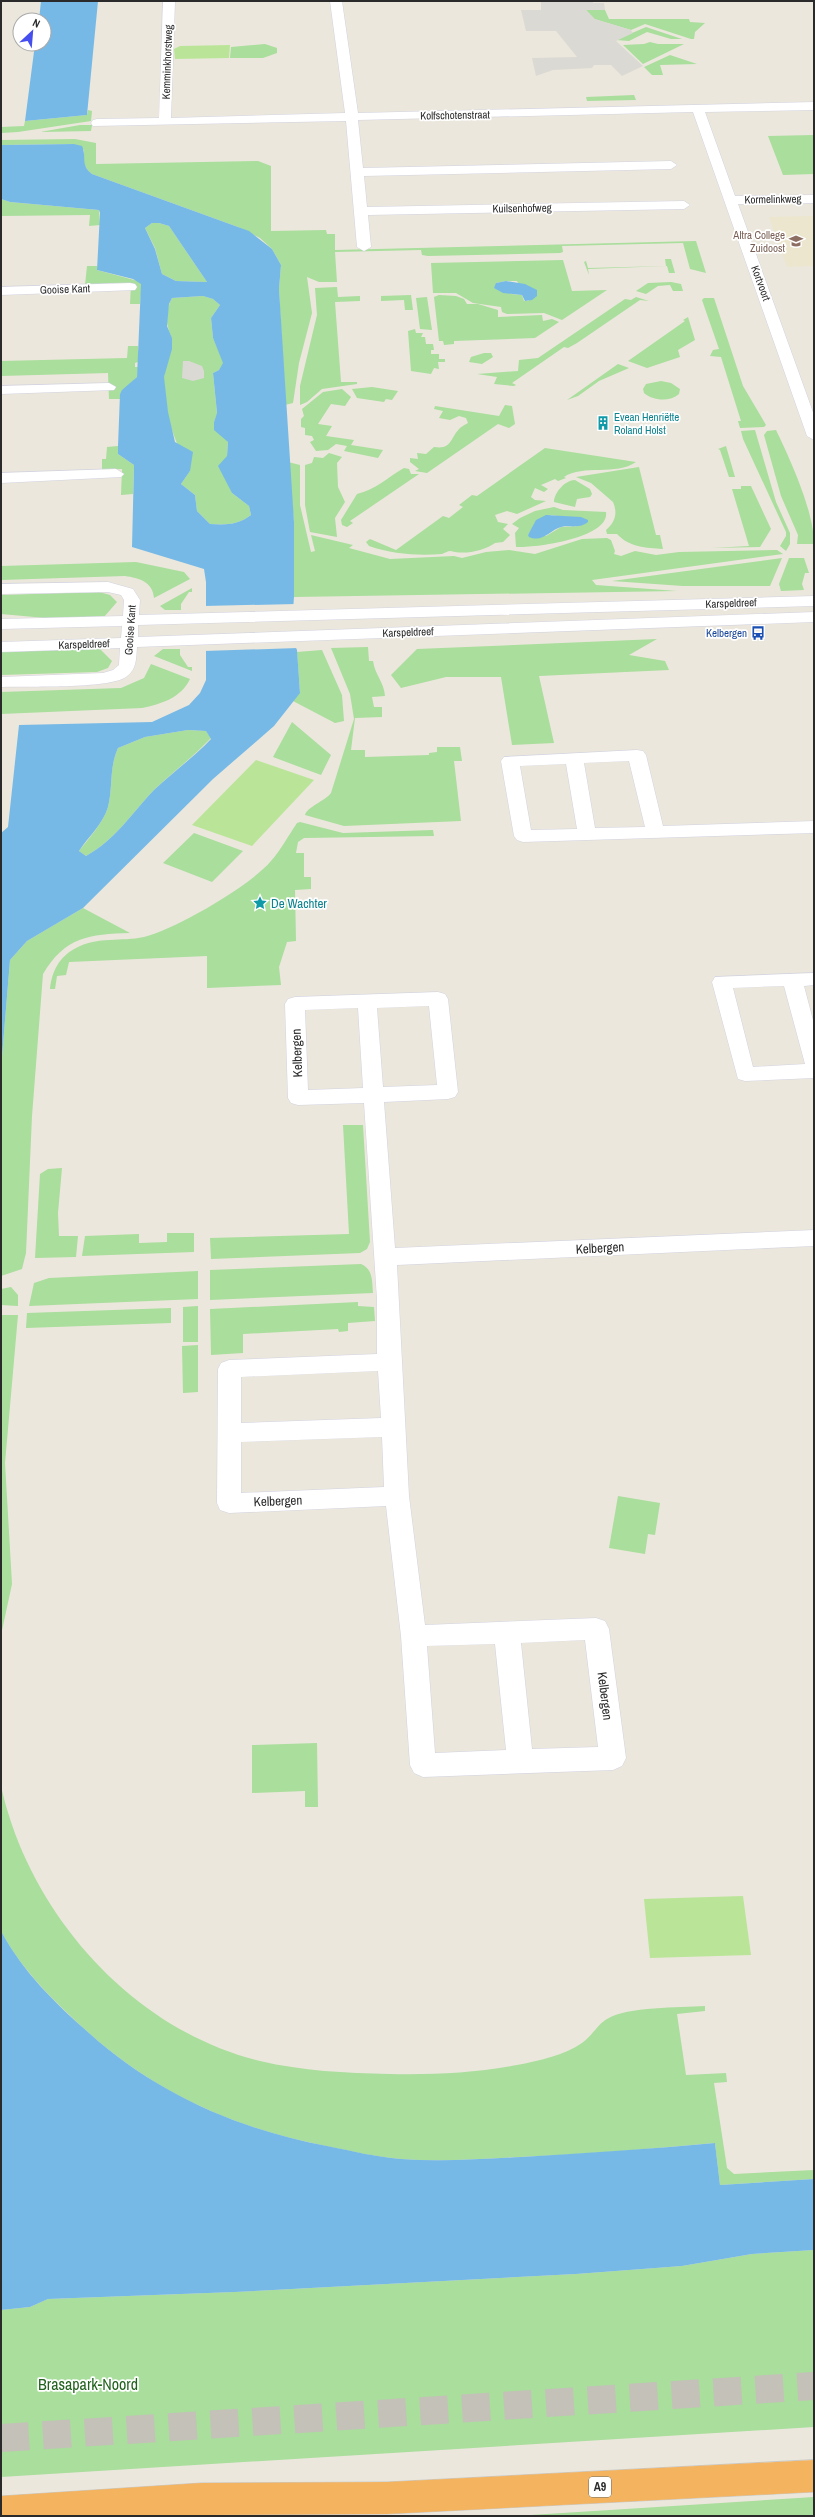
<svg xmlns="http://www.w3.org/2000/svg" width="815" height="2517" font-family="'Archivo Narrow',sans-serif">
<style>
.education{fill:#ebe6cd}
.green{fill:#a9de9c;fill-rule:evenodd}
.pitch{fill:#bae598}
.plaza{fill:#dbd9d3}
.water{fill:#76b9e6;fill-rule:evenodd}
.pier{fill:#ebe7dc}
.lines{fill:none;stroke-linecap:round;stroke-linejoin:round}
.highway-tunnel{stroke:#c4c1b8;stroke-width:28;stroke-dasharray:28 14;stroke-linecap:butt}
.minor-casing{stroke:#d2d3e1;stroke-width:1}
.highway-casing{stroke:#c8c8c8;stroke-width:1}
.minor{fill:#fff;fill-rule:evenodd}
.highway{fill:#f4b45f;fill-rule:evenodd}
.labels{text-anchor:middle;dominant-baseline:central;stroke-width:3.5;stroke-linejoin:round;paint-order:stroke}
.far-street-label{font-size:11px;fill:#2a2a2a;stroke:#fff}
.far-education-label{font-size:11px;fill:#785e54;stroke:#fff;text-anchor:end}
.far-culture-label{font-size:11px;fill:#0d838f;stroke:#fff;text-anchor:start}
.far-transit-label{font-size:11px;fill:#164399;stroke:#fff;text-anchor:end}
.shield{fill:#fff;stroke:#6a6a6a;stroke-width:1}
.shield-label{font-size:12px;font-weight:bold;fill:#2a2a2a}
.culture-label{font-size:13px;fill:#0d838f;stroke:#fff;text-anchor:start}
.street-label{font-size:13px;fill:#2a2a2a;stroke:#fff}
.near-park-label{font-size:16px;fill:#23621e;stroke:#fff}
</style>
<rect width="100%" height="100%" fill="#ebe7dc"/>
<path class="education" d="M814,216V266L787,267L769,217Z"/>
<path class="green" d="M586,10H605L609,19H689L690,22L705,23L695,32L694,39H691L645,24L631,30L594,19Z
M646,27L682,39H671L647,32L629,41L616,40Z
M650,42L658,44H684L643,64L623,45L644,44Z
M265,44L277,48V53L263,58H230L231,47Z
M670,55L697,64L660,65L663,75H652L644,67Z
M634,95L636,100L587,101L586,97Z
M88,110L92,111L91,121L18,132L1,133V127L24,126L25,121L87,115Z
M80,125H92L91,131L40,132Z
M814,135V174L783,175L768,136Z
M75,139L96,143V164L258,161L271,166V231L326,230L327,234H335V250L696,241L706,273L690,269L683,243L562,246L563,252L560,253L428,256L422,255L421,250L335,252L337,282H319L307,277L312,313L299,363L293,403L285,405L279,289L281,265L272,249L260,238L238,227L92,174C83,167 83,161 84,150L74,144L1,145V140Z
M1,199L10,202L99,210L100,225L89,226L90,215L1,216Z
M152,223H159L169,226L207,282L176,281L162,274L155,248L145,228Z
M665,259H671L675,273H669L667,266L588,269L589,275L584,262L586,261L588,268L666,266Z
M563,260L572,291L607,290L562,320L544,313L507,314L502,312L501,307L473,303L456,293H433L431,263ZM506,281H517L529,301H524L522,295L511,294L496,283Z
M87,266H97V270L138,281L142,284L140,304H130L131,284L85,285Z
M671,282L681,284L683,291H673L670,285L658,286L646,294L636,291L648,283Z
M337,287L338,297L360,296V301L335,302L341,382H357V384L322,389L307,402L300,405V386L317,315L315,288Z
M411,295L413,310H405L404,300L381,301V296Z
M439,295L456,296L464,299L467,304H478L498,310V317L542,315L543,321L552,319L559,322L535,338L454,341V344L444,345L443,341H439L434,297Z
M203,296L213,299L220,305L211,318L213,338L224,363L219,370L213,373L217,414L214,422L228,442L227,456L232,493L249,506L251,515C238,525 226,525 210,524L197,511L195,495L181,484L190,471C176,444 161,408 164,377C165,365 172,354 172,342C172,336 169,333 168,327C165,319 168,305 172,298Z
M427,297L432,330L420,329L416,298Z
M636,297L649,301L640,300L577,343L568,348L564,347L512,383L516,385L514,386L494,384L497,377L477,374L518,371L519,360L538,358L625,299L631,300Z
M704,298H714L743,386L766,425L764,427L740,428L738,421H741L721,357L710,356L713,350L719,349L702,300Z
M688,317L695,340L678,350L680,357L647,368L628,361L685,321L683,320Z
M415,329L416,333H423L421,337H425L426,344H433L434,350H431V354H439V359H445V362H438L439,369L434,368L431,374L411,371L408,331Z
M128,346H138V362L135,363V367H138L137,377L120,394L121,399H109L108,373L1,376V361L127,358Z
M484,353H491L493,357L482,364L469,362L471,357Z
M618,364L629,368L599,381L578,396L567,400Z
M661,381L671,383L680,389L679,394C670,402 653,401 644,393L643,389L646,384Z
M372,387L398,391L392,400L386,399L384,402L357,398L352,389Z
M342,389L351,397L345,406L331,404L318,424L332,426L326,436L354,440L351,445L383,450L378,458L344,451L347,446L336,444L328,450L316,451L310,442L314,440L312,436L305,435V428L301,427V419L304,416L302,409L323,392Z
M505,405L512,406L515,424L509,428L498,424L427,473L415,471L419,469L410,462V458L418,459L417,453L426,454L434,447C452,450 450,438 460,428C462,426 465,425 468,423L466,418L459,416L450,420L439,418L443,411L434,409L435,406L499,416Z
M755,430L776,502L790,533V544L786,551L780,546L786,536V532L743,439L741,431Z
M776,430C790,459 814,511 814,544H797L798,535L781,496L764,435L767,431Z
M118,446V454L134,465L133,494L121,495L122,469L102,470V459H106L107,447Z
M726,446L735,477H729L720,450L718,449Z
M545,448L636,462C616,476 583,464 564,477L566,478L558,481L555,479L541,485L548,489L544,492L535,488L531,497L535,500L546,501L517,514L507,511L495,515L498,522L508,524L503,529L510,535L503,542L495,543C484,551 464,555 451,551C447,551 445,553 442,554C417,556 393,554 369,546L366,542L370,539L396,550L443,516L449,518L463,507L459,505L472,495L477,496Z
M329,453L342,457L337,463L338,487L345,502L335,518L337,537L310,532L305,505V465L312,463L314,457L323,458Z
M288,462L300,465V505L311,552L315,551L311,535L353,545L349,548L390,559L454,556L462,558L486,552L509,550L535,554L582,539L607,538L611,540L615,551L614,554L621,556L635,551L656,555L679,552L777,550L783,554L592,580L596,585L677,591L294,597V522Z
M639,467L656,535H660L663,549C646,548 629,547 617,534H607L606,530C615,523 618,513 613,502L591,483L576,477Z
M404,468L409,469L411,474H419L350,521L353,523L347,527L342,525L341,520L357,494C375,490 388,477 404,468Z
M575,480L590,489L592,494L590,497L577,499L575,507L554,502C554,493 565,480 575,480Z
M741,486H751L771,529L760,547L712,548L749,546L732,489H741Z
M554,507L563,510L606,512C610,538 535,548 516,547L515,533L519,528L512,524L520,518L535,511ZM551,515L565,517L581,526L561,527L546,536L528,535L534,526Z
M782,558L770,586H683L612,581Z
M789,558H804L809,573H805L802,584L804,590L781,591L779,584Z
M136,562L184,572L190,579L154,598C153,582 139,578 125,576L1,580V566Z
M192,588V592H189L181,604V610H165L160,606Z
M99,592L110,595L117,602L104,617L57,619L1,614V595Z
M657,639L629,655L665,661L669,670L539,676L554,743L512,745L501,677H446L401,688L391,675L417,649Z
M368,647L369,661H373C375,675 384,682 385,696L372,697L374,707H382V717L355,718L351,750H365V757L429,755V753L437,752V747H460L462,761H454L461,821L344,826L305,815C307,807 325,801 331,793L354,719L350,694L331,648Z
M100,649L112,661L108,668L97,672L1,675V651Z
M163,649H180V655L188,667H192V671L154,656Z
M322,650L342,695L344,721L335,723L293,701L300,692L297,652Z
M151,664L190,679C181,698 161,704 142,708L1,714V692L121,688L144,678Z
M292,722L331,755L321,775L273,757Z
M188,730L206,731L211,738C193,757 173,772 154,790C132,813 115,840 86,856L79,851C89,838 103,823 108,807C113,787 109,768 118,748L145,737Z
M300,822L343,833L433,830L434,836L304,838L298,842L296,853H304V877H311V889L295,890L296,941L287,942L279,967L281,985L207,988V956L69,962L66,975L57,976L55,989H50C52,971 59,957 76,948C98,936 121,942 144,937C176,929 250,886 271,861C281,850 288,836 297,823Z
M194,833L243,851L212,882L163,863Z
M83,908L130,933C89,934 65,937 43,974L32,1116L26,1253L22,1269L1,1276V1069L10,960L27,941Z
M343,1125H363L370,1242L367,1249L360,1253L211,1259L210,1238L349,1234Z
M62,1168L58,1213L59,1236H78L76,1257L35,1258L40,1174L48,1169Z
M167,1233H194V1252L82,1256L85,1236L139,1234V1243L167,1242Z
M361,1264C373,1269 372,1281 373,1293L210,1300V1270Z
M198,1271V1299L29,1306L34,1283L49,1278Z
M11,1287L18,1295V1306L1,1305V1289Z
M358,1302V1306L374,1307L375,1321L348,1323V1331L339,1332L338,1329L243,1334V1353L211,1355L210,1309Z
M198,1306V1342H183V1307Z
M171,1308V1323L26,1328L27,1313Z
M1,1315H18L5,1463L12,1584L1,1635Z
M198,1345V1392L183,1393L182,1346Z
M618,1496L660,1503L655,1535L648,1534L645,1554L609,1548Z
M317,1743L318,1807H305V1791L252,1793V1745Z
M1,1786C29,1913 132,2030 260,2061C302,2071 346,2073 389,2074C431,2075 476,2073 517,2065C538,2061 565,2055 582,2043C592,2036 598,2024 607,2019C628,2006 679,2008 705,2006V2011L677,2014L686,2075L726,2073L727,2082L714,2083L727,2168L734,2174L814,2170V2179L720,2185L715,2143C650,2149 585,2154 520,2157C480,2159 441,2162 401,2159C375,2157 351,2151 326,2146C238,2129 157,2094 89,2033C55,2002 23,1972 1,1931Z
M814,2250V2427L1,2477V2310L30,2307L48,2299L235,2292L576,2274L682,2266L752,2254Z
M814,2497V2516H515Z"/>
<path class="pitch" d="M230,45L229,58L175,59L174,49L180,46Z
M256,760L314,780L252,846L192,825Z
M743,1896L751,1955L650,1958L644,1899Z"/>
<path class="plaza" d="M541,1H593V3H604L605,10H586L595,19L631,30L633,33L616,41L643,66L622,76L611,65H594L592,68L553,70L536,76L532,58L577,57L556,31H526L521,10H541Z
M183,361H189L202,366L204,371V378L193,381L182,378Z"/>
<path class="water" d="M41,1H98L87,115L25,121L35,44H44V20H39Z
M74,144L82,146C87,157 80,165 92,174L249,231L272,249L281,265L279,289L294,522V597L291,637L297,650L300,693L274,726L213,779L83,908L27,941L10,960L1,1069V833L8,827L19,725L152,722L189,705L200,693L206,680V582L204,569L132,547L134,465L118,454V446L120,394L122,390L137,377L141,284L133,279L97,270L100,213L99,210L10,202L1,199V145ZM152,223H159L169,226L207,282L176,281L162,274L155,249L145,228ZM203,296L213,299L220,305L211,318L213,338L223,363L219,370L213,373L217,413L214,422V430L228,442L227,456L218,466L232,493L249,506L251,515C238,525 226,525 210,524L197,511L195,495L181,484L190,471L193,452L175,442L168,412L164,377L172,349V338L167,326L169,304L172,298ZM188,730L206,731L211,739C193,758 173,772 154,790C132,813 115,840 86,856L79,851C88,837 103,824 108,807C113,787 109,768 118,748L145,737Z
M506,281L525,284L537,290V296L532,300L525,301L522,295L503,293L494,288L496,283Z
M546,515L581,517L588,520V522C580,529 570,525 561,527C550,530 543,543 529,537L528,535L536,520Z
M1,1931C23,1972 55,2003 89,2033C157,2094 238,2129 327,2146C352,2151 376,2157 401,2159C441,2162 481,2159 521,2157C586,2153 650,2149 715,2143L720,2185L814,2179V2250L752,2254L682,2266L576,2274L235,2292L48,2299L30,2307L1,2310Z"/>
<path class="pier" d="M296,604L293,636L298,648L204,651V606Z"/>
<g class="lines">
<path class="highway-tunnel" d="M1,2438L814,2386"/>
<defs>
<path id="minor" d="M163,1H175L171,118L345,113L330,1H342L358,113L814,102V110L705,112L735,196L814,195V203L738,204L814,415V440L807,436L693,112L358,120L363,168L671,161L677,165L671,169L364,176L367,207L684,201L690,205L684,209L368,215L371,247L364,251L357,247L346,121L93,126L91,123L93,120L97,119L159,118Z
M130,283L135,284L137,287L135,290L1,295V287Z
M109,383L116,387L114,390L1,394V386Z
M116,469L124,474L121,477L1,483V473Z
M108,582L133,589L140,600L139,615L814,596V606L138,625V637L814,612V622L137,647C136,659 137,669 126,677C109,689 25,686 1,687V677L103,673L113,670L119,665L120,648L1,652V642L121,638L122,626L1,629V619L123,616L124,600L121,595L108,592L1,594V584Z
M637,750L643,751L646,755L663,826L814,821V833L523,842L517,840L514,836L501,761L504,757ZM629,761L645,827L595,828L584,763ZM566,764L577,829L531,830L520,766Z
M814,973V985L804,986L814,1024V1078L745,1081L738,1079L712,982L715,977ZM784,986L805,1064L753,1067L733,988Z
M438,992L445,994L448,999L458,1092L455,1097L448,1099L384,1102L395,1248L814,1230V1246L397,1265L409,1496L425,1625L596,1618L605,1621L609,1629L626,1758L622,1766L613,1770L423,1777L414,1773L410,1765L401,1636L386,1506L229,1513L220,1510L217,1503L218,1369L221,1363L229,1360L377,1354V1299L364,1103L298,1105L291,1103L288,1098L285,1004L288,999L295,997ZM429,1006L437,1085L383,1087L377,1008ZM358,1008L363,1088L308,1090L305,1010ZM378,1371L381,1418L241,1423V1377ZM382,1437L384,1487L241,1493V1442ZM585,1640L598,1747L532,1749L521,1643ZM495,1644L506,1750L435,1753L427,1646Z"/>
<path id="highway" d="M814,2460V2492L387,2514L1,2516V2496L201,2483L387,2482Z"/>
</defs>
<use href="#minor" class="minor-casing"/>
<use href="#highway" class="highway-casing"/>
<use href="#minor" class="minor"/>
<use href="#highway" class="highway"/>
</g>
<defs>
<symbol id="school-bare" viewBox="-9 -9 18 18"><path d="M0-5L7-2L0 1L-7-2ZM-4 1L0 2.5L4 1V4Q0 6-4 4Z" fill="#8d6e63" stroke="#fff" stroke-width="2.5" paint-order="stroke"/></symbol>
<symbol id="building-bare" viewBox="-9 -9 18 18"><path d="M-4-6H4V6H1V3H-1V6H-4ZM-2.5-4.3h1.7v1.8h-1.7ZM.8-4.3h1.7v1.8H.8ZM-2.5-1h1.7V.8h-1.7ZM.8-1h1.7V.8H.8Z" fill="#0f9aa8" stroke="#fff" stroke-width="2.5" paint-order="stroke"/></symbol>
<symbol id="bus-bare" viewBox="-9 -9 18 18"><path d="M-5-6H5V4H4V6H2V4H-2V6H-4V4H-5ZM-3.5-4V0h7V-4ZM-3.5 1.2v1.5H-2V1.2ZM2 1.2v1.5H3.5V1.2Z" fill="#1a4fb4" stroke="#fff" stroke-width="2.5" paint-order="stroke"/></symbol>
<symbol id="sight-bare" viewBox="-9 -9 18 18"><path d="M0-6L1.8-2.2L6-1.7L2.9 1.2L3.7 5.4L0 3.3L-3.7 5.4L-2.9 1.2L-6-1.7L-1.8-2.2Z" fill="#0f9aa8" stroke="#fff" stroke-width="2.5" paint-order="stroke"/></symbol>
</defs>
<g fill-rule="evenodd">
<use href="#school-bare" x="786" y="231" width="20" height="20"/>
<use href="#building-bare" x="593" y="413" width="20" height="20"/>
<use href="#bus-bare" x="748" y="623" width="20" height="20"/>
<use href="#sight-bare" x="250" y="893" width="20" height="20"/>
</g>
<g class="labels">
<g class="far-street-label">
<text transform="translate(167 62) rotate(-88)">Kemminkhorstweg</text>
<text transform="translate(455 115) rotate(-1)">Kolfschotenstraat</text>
<text transform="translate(773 199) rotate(-1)">Kormelinkweg</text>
<text transform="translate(522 208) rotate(-1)">Kuilsenhofweg</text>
<text transform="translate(761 283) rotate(70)">Kortvoort</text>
<text transform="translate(65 289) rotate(-2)">Gooise Kant</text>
<text transform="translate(731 603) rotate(-2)">Karspeldreef</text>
<text transform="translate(130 630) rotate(-86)">Gooise Kant</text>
<text transform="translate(408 632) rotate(-2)">Karspeldreef</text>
<text transform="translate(84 644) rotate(-2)">Karspeldreef</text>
</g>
<g class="far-education-label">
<text x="785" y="235">Altra College<tspan x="785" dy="13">Zuidoost</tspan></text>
</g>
<g class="far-culture-label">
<text x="614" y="417">Evean Henriëtte<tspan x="614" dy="13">Roland Holst</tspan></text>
</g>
<g class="far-transit-label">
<text x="747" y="633">Kelbergen</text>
</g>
<rect class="shield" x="589" y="2477" width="22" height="20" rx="3"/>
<g class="shield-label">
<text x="600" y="2487">A9</text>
</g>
<g class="culture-label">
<text x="271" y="903">De Wachter</text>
</g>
<g class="street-label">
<text transform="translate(297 1053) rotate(-92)">Kelbergen</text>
<text transform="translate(600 1248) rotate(-3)">Kelbergen</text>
<text transform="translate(278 1501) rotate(-2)">Kelbergen</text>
<text transform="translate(605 1696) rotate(83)">Kelbergen</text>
</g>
<g class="near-park-label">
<text x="88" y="2384">Brasapark-Noord</text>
</g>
</g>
<rect width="815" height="2517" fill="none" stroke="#2a2a2a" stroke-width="4"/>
<g transform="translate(32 32) rotate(26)"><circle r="19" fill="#ffffff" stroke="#aaaaaa"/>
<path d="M0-3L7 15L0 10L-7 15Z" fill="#464eee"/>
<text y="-6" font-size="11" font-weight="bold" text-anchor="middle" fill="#2a2a2a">N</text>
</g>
</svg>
